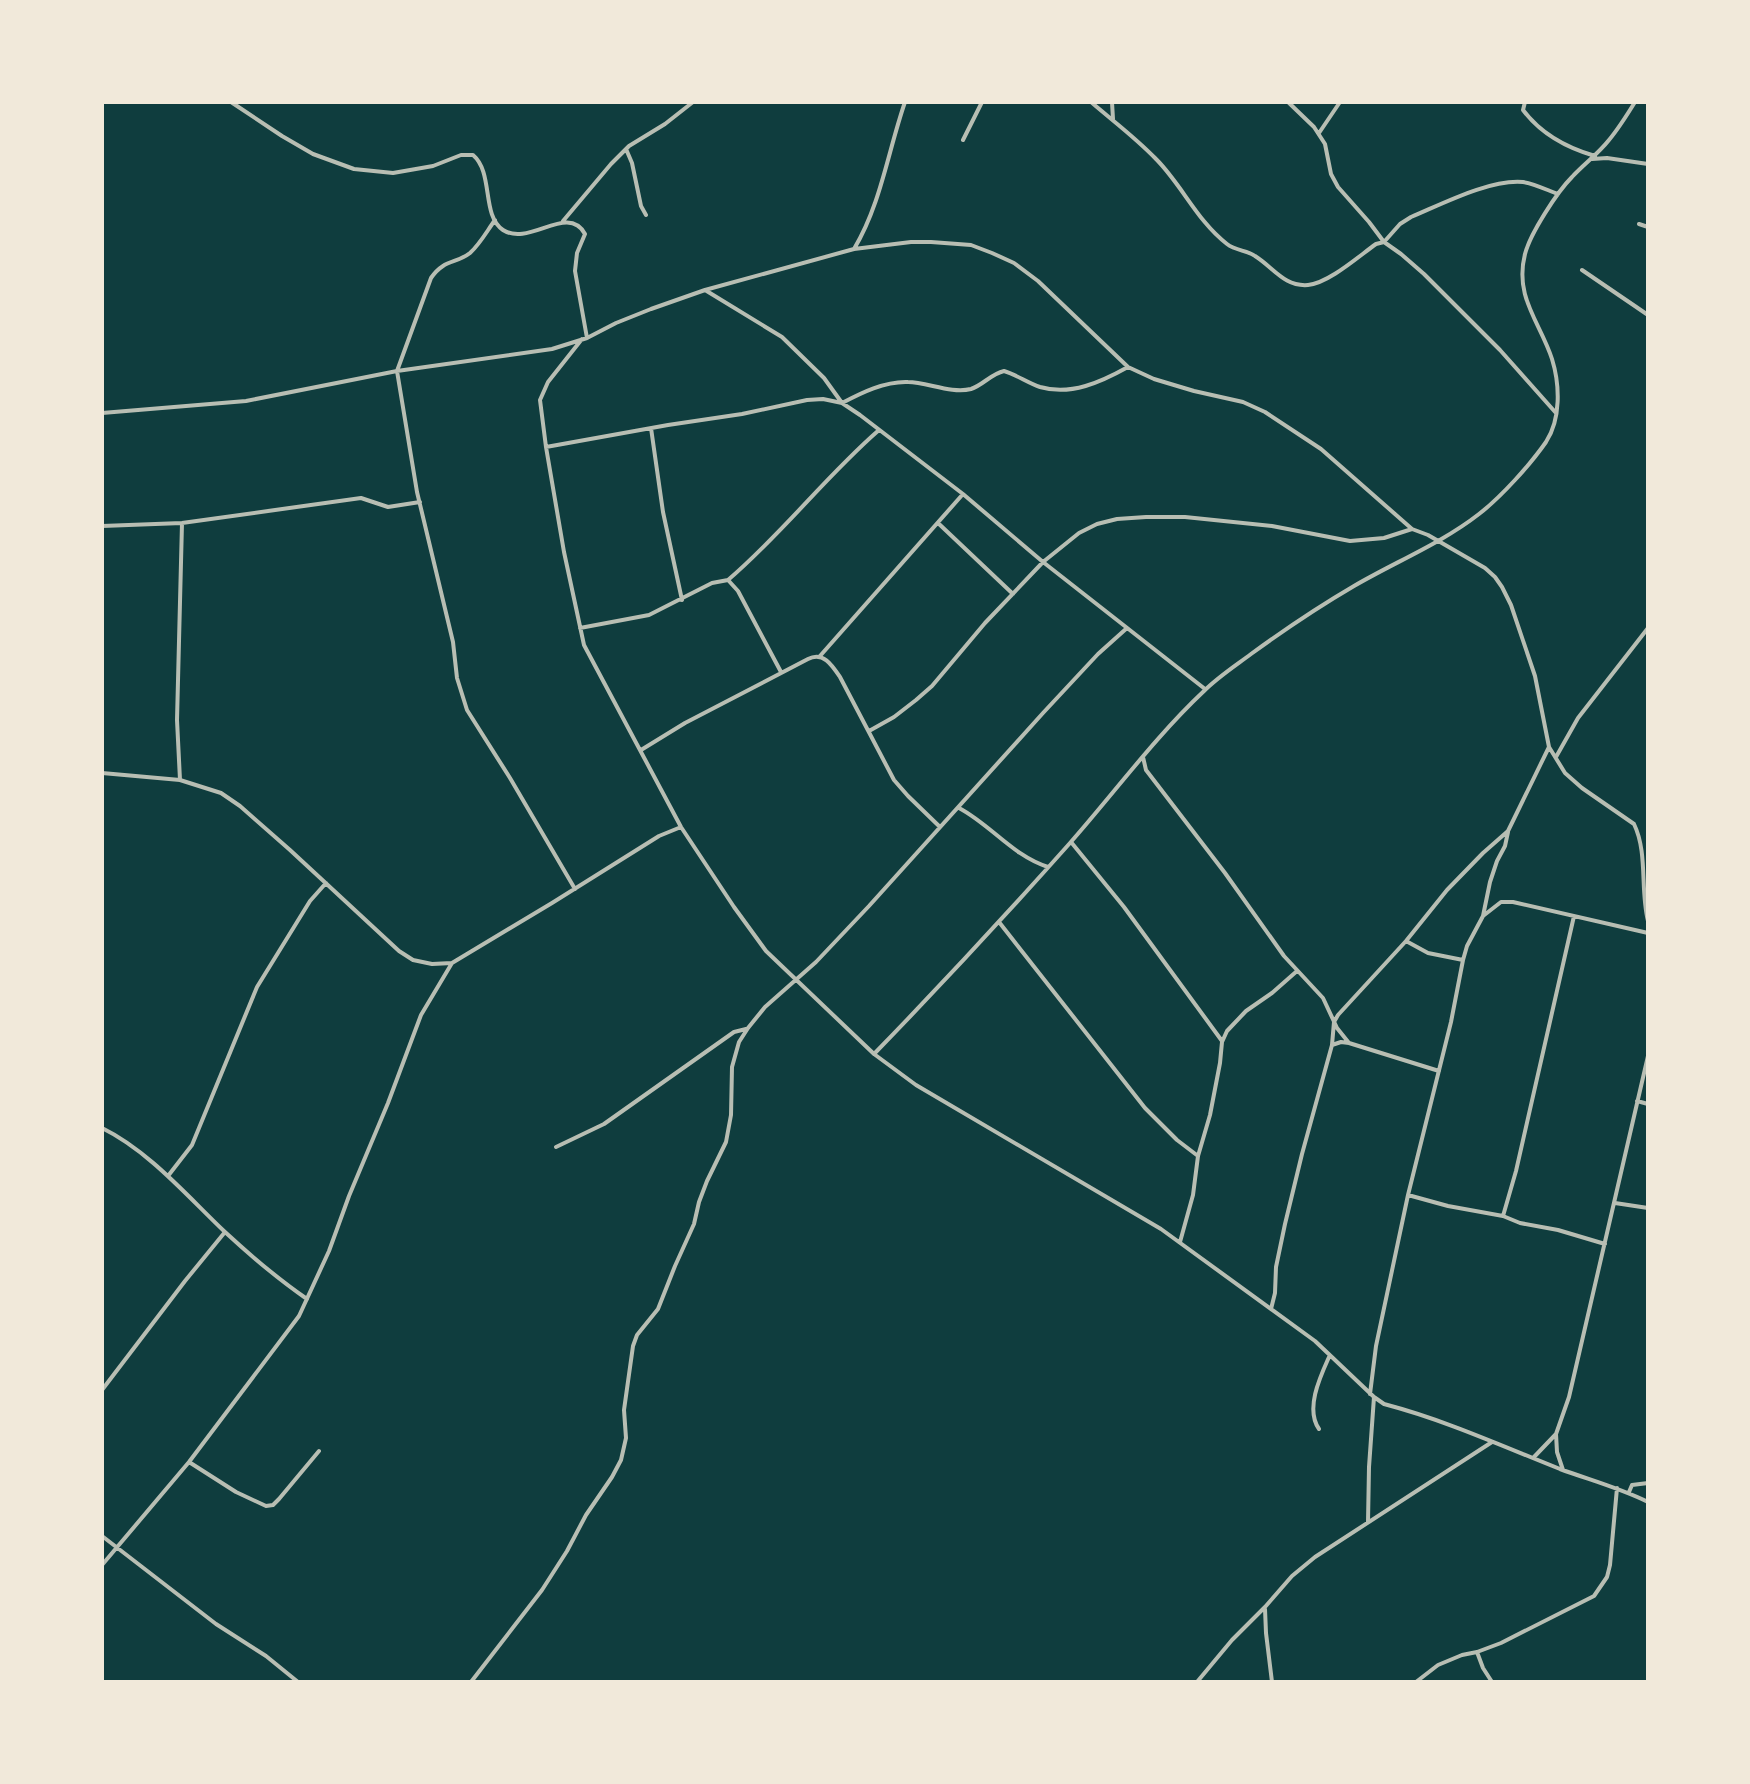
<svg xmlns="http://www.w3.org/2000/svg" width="1750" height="1784" font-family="Karla,sans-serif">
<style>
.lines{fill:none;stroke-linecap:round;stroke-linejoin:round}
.minor{stroke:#b8beb3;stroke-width:4}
</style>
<rect width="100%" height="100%" fill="#0f3d3e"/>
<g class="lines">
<path class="minor" d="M231,102L282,136L313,154L354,169L393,173L433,166L461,155H473C494,173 481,215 503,230C529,247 568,203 585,234L577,253L575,271L587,338
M1091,102C1113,121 1136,138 1156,159C1182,185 1197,221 1227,244C1236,251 1247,250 1255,256C1273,267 1284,287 1308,285C1329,283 1359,256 1376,244L1384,242L1400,224L1411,217C1442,204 1490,179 1523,182C1535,184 1547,190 1558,194
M1112,102L1113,119
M1288,102L1314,127L1325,144L1331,174L1338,187L1369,222L1384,242L1401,254L1424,274L1500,350L1556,413
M1525,102L1523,110C1541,134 1567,148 1595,156
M1319,133L1340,102
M963,140L982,102
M626,149L632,163L641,206L646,215
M1592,159L1607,158L1648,164
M495,220C487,231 480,244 470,253C456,264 444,259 431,278L397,371L417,492L453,642L457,678L467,710L510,778L575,889
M563,221L611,164L629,146L665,124L693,102
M1639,224L1648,227
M854,249L911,242H931L971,245L992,253L1014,263L1038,281L1128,367L1154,379L1194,391L1243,402L1265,412L1321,449L1412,529
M1582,270L1648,315
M705,290L782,337L824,378L842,403C861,393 885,381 908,382C927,382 951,394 971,389C983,385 991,374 1004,371C1017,375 1028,383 1040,387C1071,396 1101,382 1128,367
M582,339L548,382L540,400L546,447L564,552L584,645L681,827L734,907L766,951L874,1054L916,1085L1161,1229L1315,1341L1374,1397L1384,1404C1445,1420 1502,1446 1560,1469C1590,1480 1620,1488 1648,1502
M102,413L246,401L397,371L552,349L587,338L616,323L651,309L705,290L854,249C881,204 888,151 905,102
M651,428L663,512L682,600
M546,447L668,425L742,414L807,400L823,399L842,403L860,415L963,494L1043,562L1205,689
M938,523L1013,594
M102,526L182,523L361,498L388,507L420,502
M728,580C783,533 825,477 879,430
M580,628L649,615L712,583L728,580L738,591L781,672
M820,656L963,494
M869,731L894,717L916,700L932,686L985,623L1043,562L1079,533L1097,524L1117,519L1146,517H1185L1272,526L1350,541L1384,538L1412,529L1428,535L1485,568L1495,577L1502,587L1511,605L1535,676L1549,747L1565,773L1582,788L1634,824C1648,853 1640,890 1648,921
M641,750L685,723L808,659C823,651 832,665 840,677L894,780L908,796L940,827
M1143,757L1146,770L1225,873L1284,956L1323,998L1337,1028L1349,1043L1439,1071
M1556,757L1578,718L1648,628
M102,773L180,780L221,793L240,806L290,850L399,951L413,960L432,964L452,963L552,903L659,836L681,827
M180,780L177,720L182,523
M959,808C991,825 1013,856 1048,867
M1071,842L1124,907L1222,1041
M1483,916L1501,902H1513L1648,933
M999,922L1145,1108L1177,1140L1198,1156
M1406,941L1428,953L1463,960
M1332,1045L1341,1042L1349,1043
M874,1054C941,985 1006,915 1070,843C1115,792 1155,737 1204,691C1218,677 1235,666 1251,654C1284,630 1318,607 1354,586C1395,562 1442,543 1479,514C1501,497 1530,465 1546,442C1561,419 1560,385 1552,359C1540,322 1514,297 1525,254C1530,234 1557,192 1572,177C1584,164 1598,154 1609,140C1619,128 1627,115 1635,102
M1637,1101L1648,1104
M102,1128C149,1151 188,1197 225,1232C251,1256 278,1279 307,1299
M556,1147L604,1124L734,1032L746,1029
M168,1176L192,1145L257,987L310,901L326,883
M1408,1195L1448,1206L1503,1216L1520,1223L1558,1230L1605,1244
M1615,1203L1648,1208
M1503,1216L1516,1171L1574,916
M1180,1242L1193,1195L1198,1156L1210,1115L1220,1063L1222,1042L1227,1031L1246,1011L1272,993L1297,971
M1271,1309L1275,1293L1276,1267L1285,1224L1302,1154L1332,1045L1334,1022L1338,1015L1406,941L1447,890L1483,853L1508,831L1549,747
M102,1390L185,1281L225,1232
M1370,1394L1376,1346L1408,1195L1451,1022L1463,960L1467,946L1483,916L1490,882L1497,861L1505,846L1508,832
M1319,1429C1305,1409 1320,1377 1329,1357
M1556,1434L1557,1452L1563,1470
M1534,1457L1556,1434L1569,1397L1648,1056
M189,1462L236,1492L266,1506L273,1505L279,1499L319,1451
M1629,1492L1632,1485L1648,1483
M1368,1522L1369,1467L1374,1397
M102,1536L216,1624L266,1656L298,1682
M102,1565L189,1462L299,1316L329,1251L349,1196L388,1103L421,1015L452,963
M1265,1609L1266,1633L1272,1682
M1477,1652L1483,1668L1492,1682
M471,1682L542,1590L567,1551L586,1515L612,1477L621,1460L626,1438L624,1410L633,1346L637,1335L658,1309L675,1266L694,1224L699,1202L707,1181L726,1142L731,1115L732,1067L739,1042L748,1028L765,1007L816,962L869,906L1043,713L1098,654L1127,628
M1197,1682L1232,1640L1265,1607L1292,1576L1315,1557L1492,1442
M1416,1682L1438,1665L1462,1655L1477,1652L1501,1643L1594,1596L1607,1577L1610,1565L1617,1488"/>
</g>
<rect width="1750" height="1784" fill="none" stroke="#f1e9da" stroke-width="208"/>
</svg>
